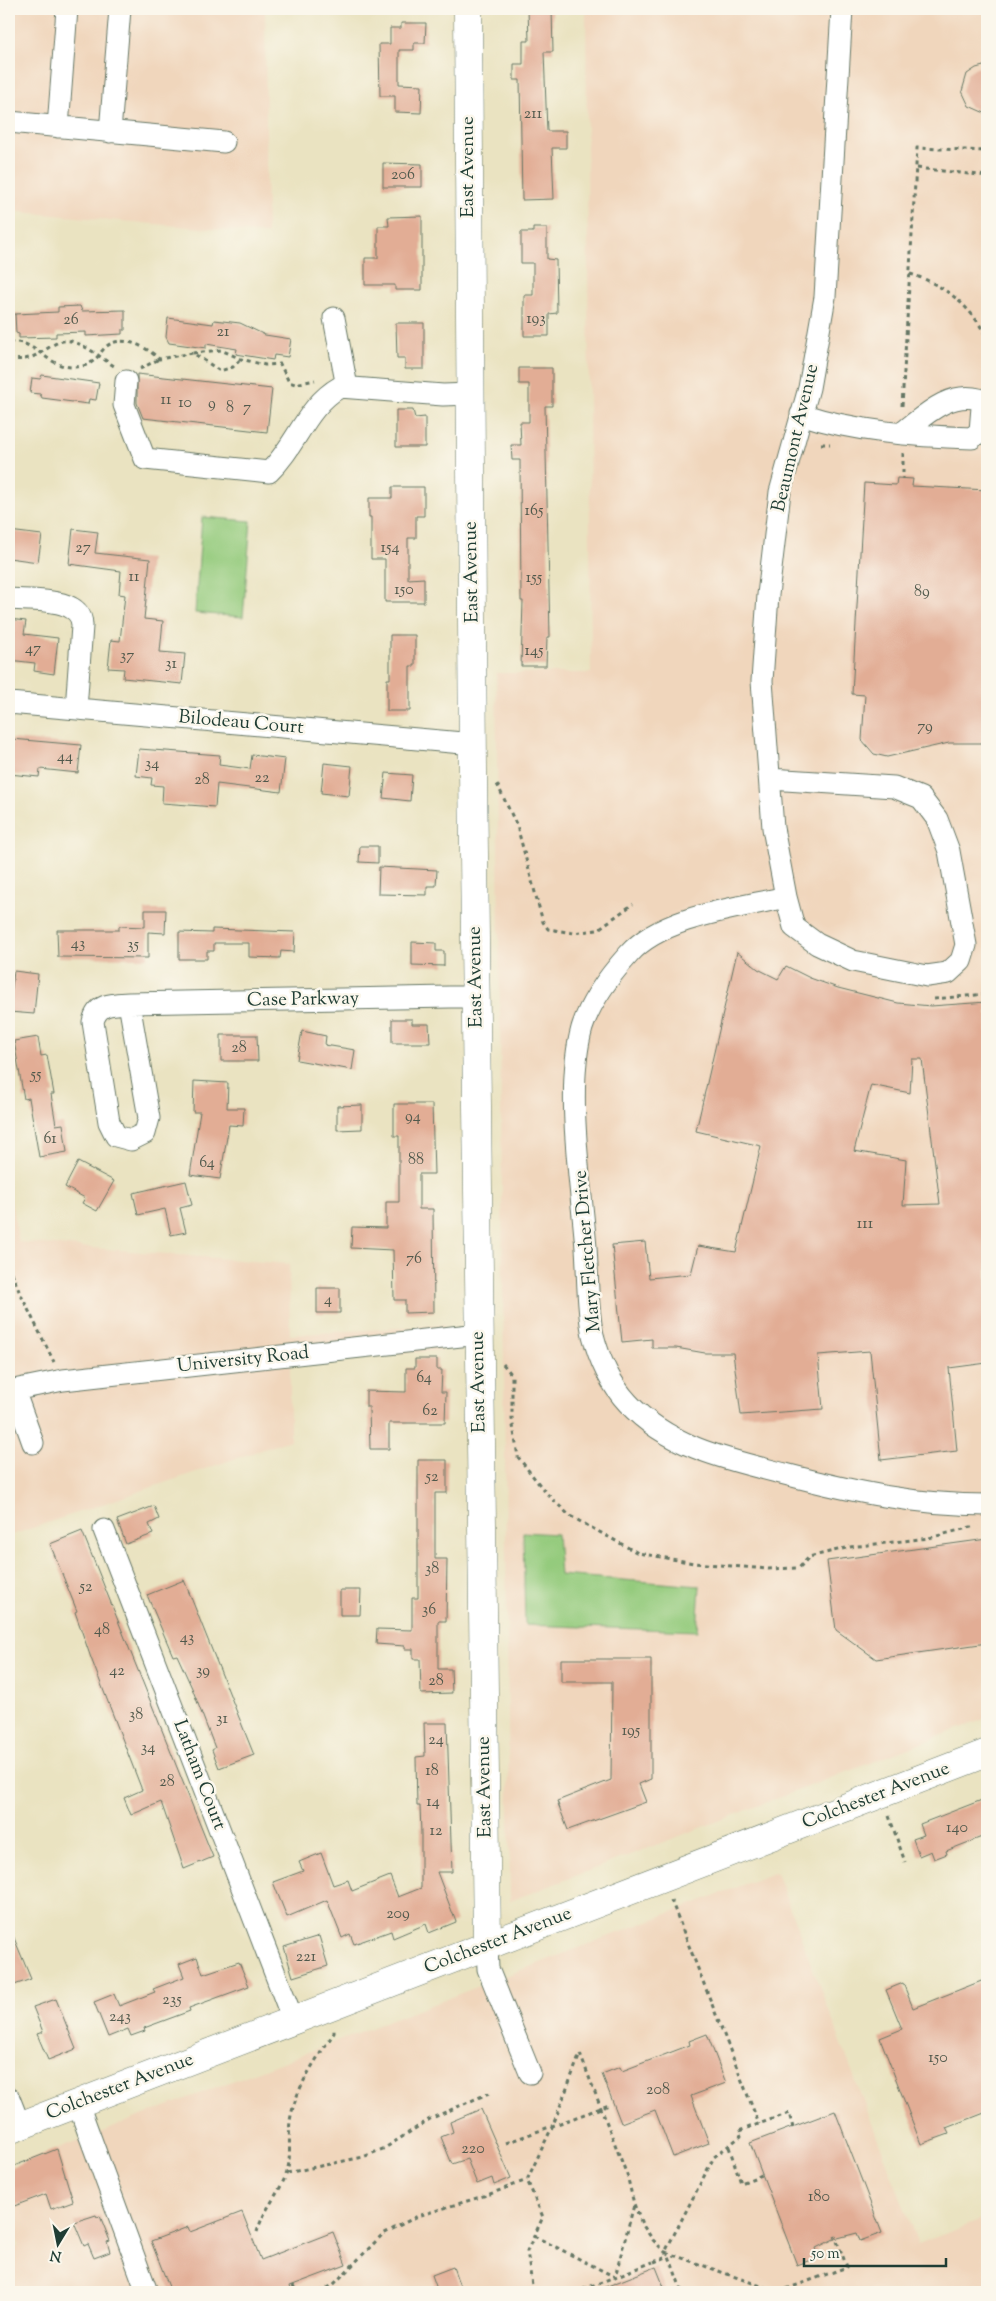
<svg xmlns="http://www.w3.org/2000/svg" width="996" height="2301" font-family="'Sorts Mill Goudy',serif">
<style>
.built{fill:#f0d6bc}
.green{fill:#94cb7d;stroke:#5a8458}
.building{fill:#e2ad95;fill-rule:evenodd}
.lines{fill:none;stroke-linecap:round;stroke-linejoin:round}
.minor-casing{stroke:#667765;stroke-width:23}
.major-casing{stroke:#667765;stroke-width:29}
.path{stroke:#667765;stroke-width:3;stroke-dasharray:4 4;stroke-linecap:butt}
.minor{stroke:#fff;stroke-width:21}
.major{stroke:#fff;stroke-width:28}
.labels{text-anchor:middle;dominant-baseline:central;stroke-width:5;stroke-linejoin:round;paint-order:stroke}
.number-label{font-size:16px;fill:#50594c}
.street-label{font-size:19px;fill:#1f3d34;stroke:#fbf7ec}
</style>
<rect width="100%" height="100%" fill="#fbf7ec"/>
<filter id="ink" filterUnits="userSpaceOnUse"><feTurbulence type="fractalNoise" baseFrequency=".02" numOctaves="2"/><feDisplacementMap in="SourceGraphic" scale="10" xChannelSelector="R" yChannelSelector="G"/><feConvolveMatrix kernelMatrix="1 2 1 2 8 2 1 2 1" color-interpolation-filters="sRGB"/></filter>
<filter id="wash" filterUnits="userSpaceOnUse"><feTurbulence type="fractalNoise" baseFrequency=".0096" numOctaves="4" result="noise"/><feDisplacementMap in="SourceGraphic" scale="20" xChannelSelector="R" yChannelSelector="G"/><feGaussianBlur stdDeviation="1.12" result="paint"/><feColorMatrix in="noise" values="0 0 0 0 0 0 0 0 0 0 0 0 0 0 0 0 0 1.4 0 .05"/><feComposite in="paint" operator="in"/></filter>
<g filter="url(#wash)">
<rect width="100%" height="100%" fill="#eae3c1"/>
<path class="built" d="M9,9H265L267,234L9,211Z
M586,9H987V1718L510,1901L496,673H591Z
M9,1191L19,1242L289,1264L290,1335L444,1325V1350L290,1361V1440L9,1536Z
M776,1872L918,2244L987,2218V2292H9V2250L19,2246L9,2220V2167Z"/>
<path class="green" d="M202,517L251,521L243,617L195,613Z
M523,1532L557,1534L560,1575L700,1586L697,1631L525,1625Z"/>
<g id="blocks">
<path class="building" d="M528,9H552L553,52H544L547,131H566V148H552L554,199L522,200L520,80H514V64H523V41H529Z
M401,23H426L425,43H414V50H399V84L422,85L421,113L395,112V96H380L379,44H390V28H401Z
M987,65V114L969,106L962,91L967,74L976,68Z
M383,163L422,164V187H383Z
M422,216V290H395V285H365V258H378V226H389L388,217Z
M533,228H547V259L556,260L557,313L549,314V336H524V295H533V263H521V232H533Z
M80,306L82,311L125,310V330H122V334L86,336V332L56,333V337L19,338V334L16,333L15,314L58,312V307Z
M168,318L213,324L214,320L240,323L265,335L291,339L288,357L274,355L273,360L236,354L237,349L206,344V348L169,343L166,337Z
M396,323H424V369H405V358H397Z
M519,368H552V406H545L550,637H547L546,666H521L523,601H521L520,460H512L511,445H521L520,422H529V384H519Z
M137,374L272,389L267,432L143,418L137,403Z
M42,375L99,383L96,400L89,399L88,404L42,398L40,394L30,393L32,378L40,379Z
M396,410H413L415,418L425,417V447H396Z
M897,478L913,479L912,486L987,490V743H949L887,757L874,754L862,740L865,695L852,694L864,483L896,485Z
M392,487H424V516H416V538H408V579L424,578V602H385V559H371V517H369V498H392Z
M73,529L98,532L95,553L150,559L144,619L163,621L160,652L185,654L182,684L123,678L124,669L108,668L111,640L120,641L125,595L119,594L121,571L69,564Z
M9,531L42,535L38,562L9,558Z
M9,619L26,621L24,634L58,638L54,674L34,671L35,663L9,660Z
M390,635H415V666H410V711H387V679H390Z
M12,739L81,745L78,773L40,769L39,777L9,774Z
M139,749L220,755L219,765L250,769L252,755L285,759L281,792L217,784L215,807L162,803L163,786L151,785L152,778L136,776Z
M324,763L352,766L349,796L321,793Z
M386,773L412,775L410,801L383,798Z
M360,846H378V863L359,862Z
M379,867L437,870L436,886H427V895L378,894Z
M145,910H166L165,933L148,932V958L58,957L57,930H119V926L145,927Z
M212,929L295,932L294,952L281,951L280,958L249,957V943H214V951H207V959H179V932L212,933Z
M412,942L436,943V951H444V966L412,965Z
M737,952L758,969L778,979L786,966L810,978L838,988L898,1003L931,1006L987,1002V1363L949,1368L957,1451L881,1460L870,1351L818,1355L823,1409L741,1415L733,1353H705L676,1348H652V1339L622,1342L612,1245L645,1242L649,1278L691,1274L698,1246L736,1252L761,1146L696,1131ZM912,1059H922L940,1204L903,1205L906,1160L854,1151L871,1085L910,1093Z
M14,971L38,974L34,1014L9,1012Z
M392,1019H412V1024H429L430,1043H392Z
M302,1031L326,1036L325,1045L355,1050L352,1070L297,1060Z
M221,1035H257L258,1061H221Z
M38,1037L41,1056L47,1055L54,1094H51L56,1125L63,1124L67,1152L39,1157L29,1098L24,1099L14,1041Z
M194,1081L228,1083L227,1108H244L243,1126L229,1125L220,1179L190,1175L200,1112H193Z
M394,1104H432L434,1174H419V1209H433L434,1312L405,1313V1300H394L393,1250L351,1248L352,1227L386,1228V1202H399V1136H394Z
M362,1105V1129L337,1130V1106Z
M78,1162L114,1181L97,1211L82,1203L85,1198L65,1187Z
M186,1181L192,1205L180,1208L186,1232L171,1235L165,1209L138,1215L133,1193Z
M317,1288H340V1313H317Z
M415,1359H437V1370H442L441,1392H446L445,1423H389V1449H370L369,1407H366V1391L406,1392V1368H415Z
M418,1460H447V1493H435V1559H447L446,1621H438V1669H451L452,1693L421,1694L420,1659H413V1649H405V1646L376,1644L377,1629L412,1630V1598H418Z
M154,1506L159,1519L149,1524L153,1534L126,1544L117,1520Z
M82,1531L213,1857L184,1869L161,1802L131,1815L124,1798L142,1790L91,1658L75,1612L77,1611L50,1544Z
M987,1539V1643L876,1659L836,1630L827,1561Z
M184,1580L254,1755L219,1768L212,1750L215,1748L192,1688L177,1655L173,1656L147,1595Z
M340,1590H361L360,1615H340Z
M561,1659H651V1779L639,1784L646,1802L568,1830L557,1801L611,1780L612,1682H561Z
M424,1723H447L452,1872H437L456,1922L429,1933L426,1924L393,1938L391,1931L354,1944L350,1934L342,1938L327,1900L287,1917L273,1882L303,1871L299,1862L321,1853L333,1885L348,1880L352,1891L390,1876L398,1897L421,1888V1833L420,1806H417L416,1757L425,1756Z
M987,1798V1835L946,1851L947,1854L934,1859L931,1851L919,1856L913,1839L924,1835L920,1824Z
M9,1926L31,1979L9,1987Z
M319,1936L328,1966L293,1977L284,1947Z
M197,1957L203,1974L239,1962L249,1986L189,2008L190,2011L144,2028L145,2031L131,2036L128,2029L108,2037L94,2002L114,1994L119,2006L155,1992L153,1989L184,1977L179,1964Z
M984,1980L987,1989V2112L946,2128L949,2134L921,2144L880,2038L902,2029L886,1990L903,1983L913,2008Z
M56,1999L76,2049L48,2060L37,2034L43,2032L33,2007Z
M707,2034L726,2083L691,2096L709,2143L673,2157L655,2110L621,2123L602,2074L620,2067L622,2071L690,2045L689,2041Z
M481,2109L511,2178L494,2185L492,2178L477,2184L467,2159L452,2164L441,2137L453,2132L450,2122Z
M835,2111L882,2233L860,2241L857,2233L834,2239L816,2248L819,2257L797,2265L750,2143Z
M57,2149L73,2201L51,2209L46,2194L9,2208V2168Z
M242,2212L261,2260L333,2232L346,2265L290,2286L292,2292H171L151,2241L188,2227L190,2232Z
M96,2215L97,2217L100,2216L110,2241L107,2242L110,2252L94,2258L88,2244L84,2246L74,2222Z
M453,2267L462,2292H438L432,2275Z
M656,2267L666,2292H595V2291Z"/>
</g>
</g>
<g filter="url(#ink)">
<use href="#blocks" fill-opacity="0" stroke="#667765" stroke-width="1"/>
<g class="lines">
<defs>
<path id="minor" d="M9,122L224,142
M58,127L67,9
M110,132L120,9
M334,318L347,387
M126,381L124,405L145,459L269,472C296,447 306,406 340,387L443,395L471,394
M801,414C855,432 915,436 972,438L980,431L982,407L979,399C949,391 925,415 903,432
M9,599C30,601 83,596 82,626L76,709
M9,703L474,744
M770,779L894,787L921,798L937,819L949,851L966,945L961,961L948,973L927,976L853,961L817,944L794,927L786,897L773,828L762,681L768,595L780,492L809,388L825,297L842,9
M786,897C739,908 662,916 629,954C611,974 590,1002 582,1028C565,1089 581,1184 586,1248C588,1274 587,1310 593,1335C599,1359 611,1385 628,1403C668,1447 729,1460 785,1474C854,1492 916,1505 987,1505
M129,1003L149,1118L145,1133L131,1140L116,1136L109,1122L93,1022C97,1003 113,1004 129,1003L450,997H477
M14,1390L33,1443
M9,1391L63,1380L479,1334
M104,1530L293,2020
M487,1945L488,1969L530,2073
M9,2098L20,2126
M78,2104L147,2292"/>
<path id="major" d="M468,9L473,770L487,1945
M9,2130L987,1753"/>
</defs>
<use href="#minor" class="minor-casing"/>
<use href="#major" class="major-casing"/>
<path class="path" d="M917,168L987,176
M910,274C944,284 972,307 987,338
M9,342C36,339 47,368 74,367C90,366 94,362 102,351C117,331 146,346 159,359L193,353L220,371L233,367L241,359
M193,353L221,350L241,359L265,365L280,364L289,382L295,384L315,380
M9,359C17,360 24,360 32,357C46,352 58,336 74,342C89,347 101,358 114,366
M140,369L159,359
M902,406L917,148L987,151
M821,444H830
M903,453V479
M497,784L517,826L543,922L548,929L574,933L597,930L633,904
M934,999L987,994
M9,1265L19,1291L54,1362
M503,1364L512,1375V1419L518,1457L546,1493L570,1516L638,1553L694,1563L768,1569L799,1568L809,1557L850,1547L929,1538L975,1526
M889,1816L905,1862
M671,1900L759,2124
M580,2054L627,2175L634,2204L642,2224L653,2240L669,2256L682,2292
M793,2128L789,2113L739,2131L741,2136L714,2157L665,2252L778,2292L847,2267L835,2236
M506,2143L609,2105
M729,2147L741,2183L762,2175
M287,2173L363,2157L385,2148L430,2119L489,2093
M257,2232C263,2211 278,2195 286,2175C292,2159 288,2138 290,2121C295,2089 316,2059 334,2033V2028
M534,2236L615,2277L634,2205
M654,2262L669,2256
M293,2285L296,2292
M320,2292L333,2285L383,2234L418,2216L490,2194L527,2180
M533,2292L527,2251L543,2217L527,2180L553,2125L580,2054
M576,2292L653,2262"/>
<use href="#minor" class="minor"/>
<use href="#major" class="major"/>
</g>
</g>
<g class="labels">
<g class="number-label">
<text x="533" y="114">211</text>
<text x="403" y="175">206</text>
<text x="536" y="319">193</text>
<text x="71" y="320">26</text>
<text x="223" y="332">21</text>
<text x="166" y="400">11</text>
<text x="185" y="403">10</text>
<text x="212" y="404">9</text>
<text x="230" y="408">8</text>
<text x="247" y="408">7</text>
<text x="534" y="511">165</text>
<text x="83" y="548">27</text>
<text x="390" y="548">154</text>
<text x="134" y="577">11</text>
<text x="534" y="578">155</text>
<text x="404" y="590">150</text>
<text x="922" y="592">89</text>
<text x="33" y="649">47</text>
<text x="534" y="651">145</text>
<text x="127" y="656">37</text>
<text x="171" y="664">31</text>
<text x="925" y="727">79</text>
<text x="65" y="757">44</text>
<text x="152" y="764">34</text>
<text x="262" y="778">22</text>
<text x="202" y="780">28</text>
<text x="78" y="944">43</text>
<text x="133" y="945">35</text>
<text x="239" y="1048">28</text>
<text x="36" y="1075">55</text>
<text x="413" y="1117">94</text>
<text x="50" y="1139">61</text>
<text x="416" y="1160">88</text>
<text x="207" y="1163">64</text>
<text x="865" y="1224">111</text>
<text x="414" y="1259">76</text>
<text x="328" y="1300">4</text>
<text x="424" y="1378">64</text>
<text x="430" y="1411">62</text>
<text x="432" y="1477">52</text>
<text x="432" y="1569">38</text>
<text x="86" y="1587">52</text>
<text x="429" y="1610">36</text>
<text x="102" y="1630">48</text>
<text x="187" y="1638">43</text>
<text x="117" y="1671">42</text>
<text x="203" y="1671">39</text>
<text x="436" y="1681">28</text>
<text x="136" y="1715">38</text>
<text x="222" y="1719">31</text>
<text x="631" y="1731">195</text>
<text x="436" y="1740">24</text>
<text x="148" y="1748">34</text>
<text x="432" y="1771">18</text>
<text x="167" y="1782">28</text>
<text x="433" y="1802">14</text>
<text x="957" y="1828">140</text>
<text x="436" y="1831">12</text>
<text x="398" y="1914">209</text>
<text x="306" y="1957">221</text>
<text x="172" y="2000">235</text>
<text x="120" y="2017">243</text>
<text x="938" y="2058">150</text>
<text x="658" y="2090">208</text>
<text x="473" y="2149">220</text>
<text x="819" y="2197">180</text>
</g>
<g class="street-label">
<text transform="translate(468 167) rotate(-90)">East Avenue</text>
<text transform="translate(796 438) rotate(-77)">Beaumont Avenue</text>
<text transform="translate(472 572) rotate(-91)">East Avenue</text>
<text transform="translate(241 723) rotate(5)">Bilodeau Court</text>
<text transform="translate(476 977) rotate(-91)">East Avenue</text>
<text transform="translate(303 1000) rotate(-1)">Case Parkway</text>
<text transform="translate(588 1251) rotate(-95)">Mary Fletcher Drive</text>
<text transform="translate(243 1360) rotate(-6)">University Road</text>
<text transform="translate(479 1382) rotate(-91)">East Avenue</text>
<text transform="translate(199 1775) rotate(69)">Latham Court</text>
<text transform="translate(485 1787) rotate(-91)">East Avenue</text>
<text transform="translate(876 1796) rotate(-21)">Colchester Avenue</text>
<text transform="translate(498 1941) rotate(-21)">Colchester Avenue</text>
<text transform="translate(120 2087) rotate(-21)">Colchester Avenue</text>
</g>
</g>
<rect width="996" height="2301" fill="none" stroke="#fbf7ec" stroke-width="30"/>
<g transform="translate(58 2244) rotate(190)" stroke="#fbf7ec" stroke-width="4" paint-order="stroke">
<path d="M0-4L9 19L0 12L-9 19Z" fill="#1f3d34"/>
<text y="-8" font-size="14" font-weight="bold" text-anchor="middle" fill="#1f3d34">N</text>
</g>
<path d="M804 2258v8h142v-8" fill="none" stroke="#1f3d34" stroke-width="2.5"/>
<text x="811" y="2258" font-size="15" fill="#1f3d34" stroke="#fbf7ec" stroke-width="4" paint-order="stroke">50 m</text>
</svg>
